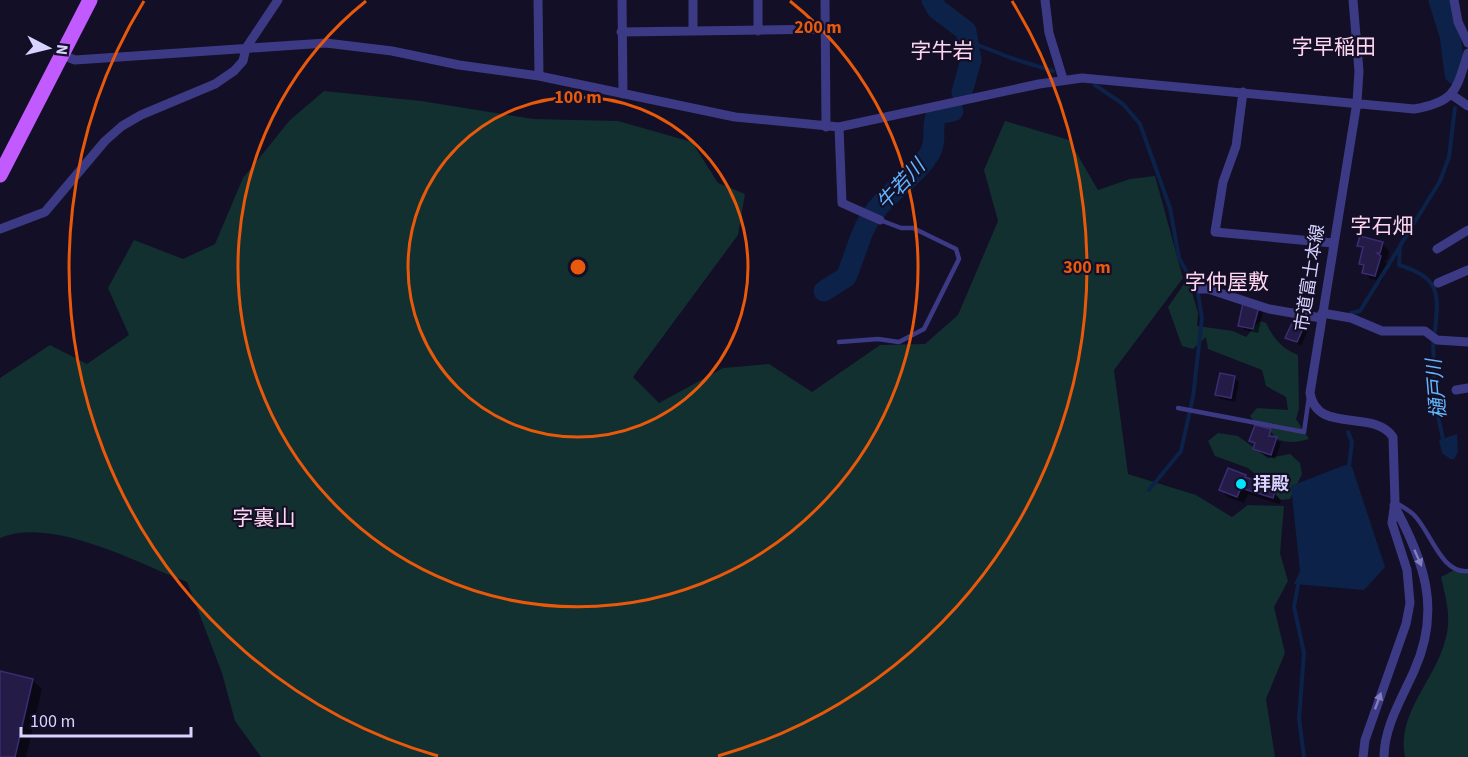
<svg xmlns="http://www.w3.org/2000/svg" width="1468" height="757" font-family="'Source Sans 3','Noto Sans JP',sans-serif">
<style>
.green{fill:#12302f}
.water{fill:#0c2248}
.shadow{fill:#0007}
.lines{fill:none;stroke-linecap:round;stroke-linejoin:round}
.stream{stroke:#0c2248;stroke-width:4}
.river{stroke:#0c2248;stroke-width:21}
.building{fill:#241b47;stroke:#3b2d73;stroke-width:1.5}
.service{stroke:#3d3a85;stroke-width:4.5}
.minor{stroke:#3d3a85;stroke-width:9}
.primary{stroke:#c25bff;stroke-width:15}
.oneway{fill:#837fbc}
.ring{fill:none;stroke:#e8590c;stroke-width:3}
.poi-dot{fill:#00e5ff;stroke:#130f26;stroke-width:2}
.labels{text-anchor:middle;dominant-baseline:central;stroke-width:4.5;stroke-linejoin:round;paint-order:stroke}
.street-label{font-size:18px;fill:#d9d4ff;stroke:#130f26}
.poi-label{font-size:18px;font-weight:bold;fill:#d9d4ff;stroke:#130f26;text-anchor:start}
.water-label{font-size:20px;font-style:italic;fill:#62b6ff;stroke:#130f26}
.quarter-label{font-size:21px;fill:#ffd6f0;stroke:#130f26}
.centre{fill:#e8590c;stroke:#130f26;stroke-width:3}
.ring-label{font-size:18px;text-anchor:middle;font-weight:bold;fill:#e8590c;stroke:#130f26;stroke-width:4.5;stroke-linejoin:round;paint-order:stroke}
</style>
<rect width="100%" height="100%" fill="#130f26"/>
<path class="green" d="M324,91L421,101L533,119L618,121L692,142L718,183L745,194L738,235L633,377L659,403L723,368L769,364L812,392L880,345L925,344L958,315L998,221L984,170L1005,121L1069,140L1098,190L1130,179L1155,176L1183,278L1114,370L1128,474L1196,495L1232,517L1248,505L1284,506L1280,553L1288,581L1274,607L1285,653L1266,699L1275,757H261L235,721L222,673L187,582C137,563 52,516 0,538V378L50,345L87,364L129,335L108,288L134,240L183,259L215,244L243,178L290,120Z
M1188,278L1198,313L1197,326L1233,331L1246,337L1260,321L1266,323C1274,339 1281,348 1298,355L1299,409L1296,419L1309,439C1281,447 1268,438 1250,416L1257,408L1288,410L1286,397L1266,386L1262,370L1208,349L1206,337L1193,349L1182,346L1168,307Z
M1218,433L1238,436L1268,458L1290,454L1300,463L1302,474L1290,499L1280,500L1268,485L1248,468L1215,456L1208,441Z
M1458,568L1468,571V757H1405C1396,714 1435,680 1445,641C1452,619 1446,599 1441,577Z"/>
<path class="water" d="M1457,434L1458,452L1454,459H1450L1442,453L1439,440Z
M1345,465L1352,467L1385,567L1364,590L1294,584L1300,571L1291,486Z"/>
<path class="shadow" d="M1382,244L1389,251L1387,260L1384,261L1387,264L1382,282L1371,279L1364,272L1365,268L1361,264L1364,251L1359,245Z
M1258,309L1263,313L1258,333L1244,330L1240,325Z
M1304,325L1308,330L1301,346L1287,338Z
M1234,377L1239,382L1235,402L1221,399L1217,395Z
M1270,431L1274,435L1273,438L1281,443L1275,459L1260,453L1251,440Z
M1259,484L1274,493L1281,500L1280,504L1248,494L1244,503L1228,497L1221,490Z
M0,672L32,680L42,689L26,757H0Z"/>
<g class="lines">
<path class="stream" d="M968,41L1011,58L1053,71
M1095,85L1123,104L1140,124L1170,208L1179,258L1198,293L1202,319L1193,397L1181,451L1149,490
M1351,313L1360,311L1399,248
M1435,331C1439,292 1440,278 1399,265L1400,246L1440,181L1449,157L1455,108
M1433,340L1435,402L1443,439
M1348,432L1352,442L1349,466
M1298,585L1294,607L1304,653L1299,718L1304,757"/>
<path class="river" d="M932,0L937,9L966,31L971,60L962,92
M1439,0L1450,35L1455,74
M824,291L846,277C856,255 860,229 876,210C892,189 916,176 930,153C938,139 930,127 937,114L953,111"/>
</g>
<path class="building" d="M1360,236L1383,242L1380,253H1377L1381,256L1375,276L1362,273L1364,265L1359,264L1363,247L1357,246Z
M1243,303L1259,307L1253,329L1238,326Z
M1293,321L1305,324L1297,342L1285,338Z
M1220,373L1235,376L1231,398L1215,395Z
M1255,425L1271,429L1269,436L1277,437L1271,455L1253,449L1255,443L1249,441Z
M1228,468L1246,475L1245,477L1260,482V486L1275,492L1273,498L1241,488L1237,497L1219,490Z
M0,671L33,679L15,757H0Z"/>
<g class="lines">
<path class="service" d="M839,342L878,339L899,342L924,329L959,259L956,249L913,228H901L880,220
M1178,408L1304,432L1309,397
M1395,502C1401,506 1409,510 1414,515C1431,532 1441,574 1468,571"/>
<path class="minor" d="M538,0L539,76
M622,0L623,94
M693,0V31
M825,0L826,127
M1045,0L1049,33L1063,79
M1353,0L1359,71L1357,102L1310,393C1317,435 1373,408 1393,437L1395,502L1392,523L1407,570L1410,603L1406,624L1365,740L1363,757
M1454,0L1458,22L1468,43
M758,31V0
M621,32L826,29
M62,55L75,60L326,43L392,51L459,65L539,76L735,117L839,127L1039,84L1082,78L1414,109C1456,102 1456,90 1468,53
M1243,92L1236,146L1223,182L1215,232L1333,243
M1452,95L1468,106
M839,127L842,203L880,220
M0,229L45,212L105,141L122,126L141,115L215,84L234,71L243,61L246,48L278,0
M1437,249L1468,230
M1438,283L1468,270
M1200,289H1208L1269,309L1321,318
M1322,313L1351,318L1382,331H1425L1437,340L1468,342
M1456,390L1468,388
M1384,757C1384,727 1402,698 1414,671C1442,609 1424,562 1394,505"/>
<path class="primary" d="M0,175L90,0"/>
</g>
<defs><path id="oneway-solid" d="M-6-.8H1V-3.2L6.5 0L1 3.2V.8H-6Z" transform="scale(1.5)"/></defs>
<g class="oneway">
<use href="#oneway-solid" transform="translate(1418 558) rotate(66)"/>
<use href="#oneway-solid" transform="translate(1378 701) rotate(-70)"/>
</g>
<g class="ring">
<circle cx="578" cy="267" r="170"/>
<path d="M790 1A340 340 0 1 1 366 1"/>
<path d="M438 756A509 509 0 0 1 144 1M1012 1A509 509 0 0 1 718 756"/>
</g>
<circle class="poi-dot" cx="1241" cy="484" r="6"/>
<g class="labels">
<g class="street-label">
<text transform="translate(1310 278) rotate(-81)">市道富士本線</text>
</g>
<g class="poi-label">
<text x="1253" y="484">拝殿</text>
</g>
<g class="water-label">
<text transform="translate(901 185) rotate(-47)">牛若川</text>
<text transform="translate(1437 389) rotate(-95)">樋戸川</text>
</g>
<g class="quarter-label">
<text x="1334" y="47">字早稲田</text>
<text x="942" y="51">字牛岩</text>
<text x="1382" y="226">字石畑</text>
<text x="1227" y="282">字仲屋敷</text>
<text x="264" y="518">字裏山</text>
</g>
</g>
<circle cx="578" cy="267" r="9" class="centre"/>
<g class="ring-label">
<text x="818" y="33">200 m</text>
<text x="578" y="103">100 m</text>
<text x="1087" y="273">300 m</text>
</g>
<g transform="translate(48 48) rotate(97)" stroke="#130f26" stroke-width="4.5" paint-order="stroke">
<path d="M0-4.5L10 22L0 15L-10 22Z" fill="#d9d4ff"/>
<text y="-9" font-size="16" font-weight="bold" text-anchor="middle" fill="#d9d4ff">N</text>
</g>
<path d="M21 727v9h170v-9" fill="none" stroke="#d9d4ff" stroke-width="3"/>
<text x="30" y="727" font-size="18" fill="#d9d4ff" stroke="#130f26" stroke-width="4.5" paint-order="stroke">100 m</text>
</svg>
